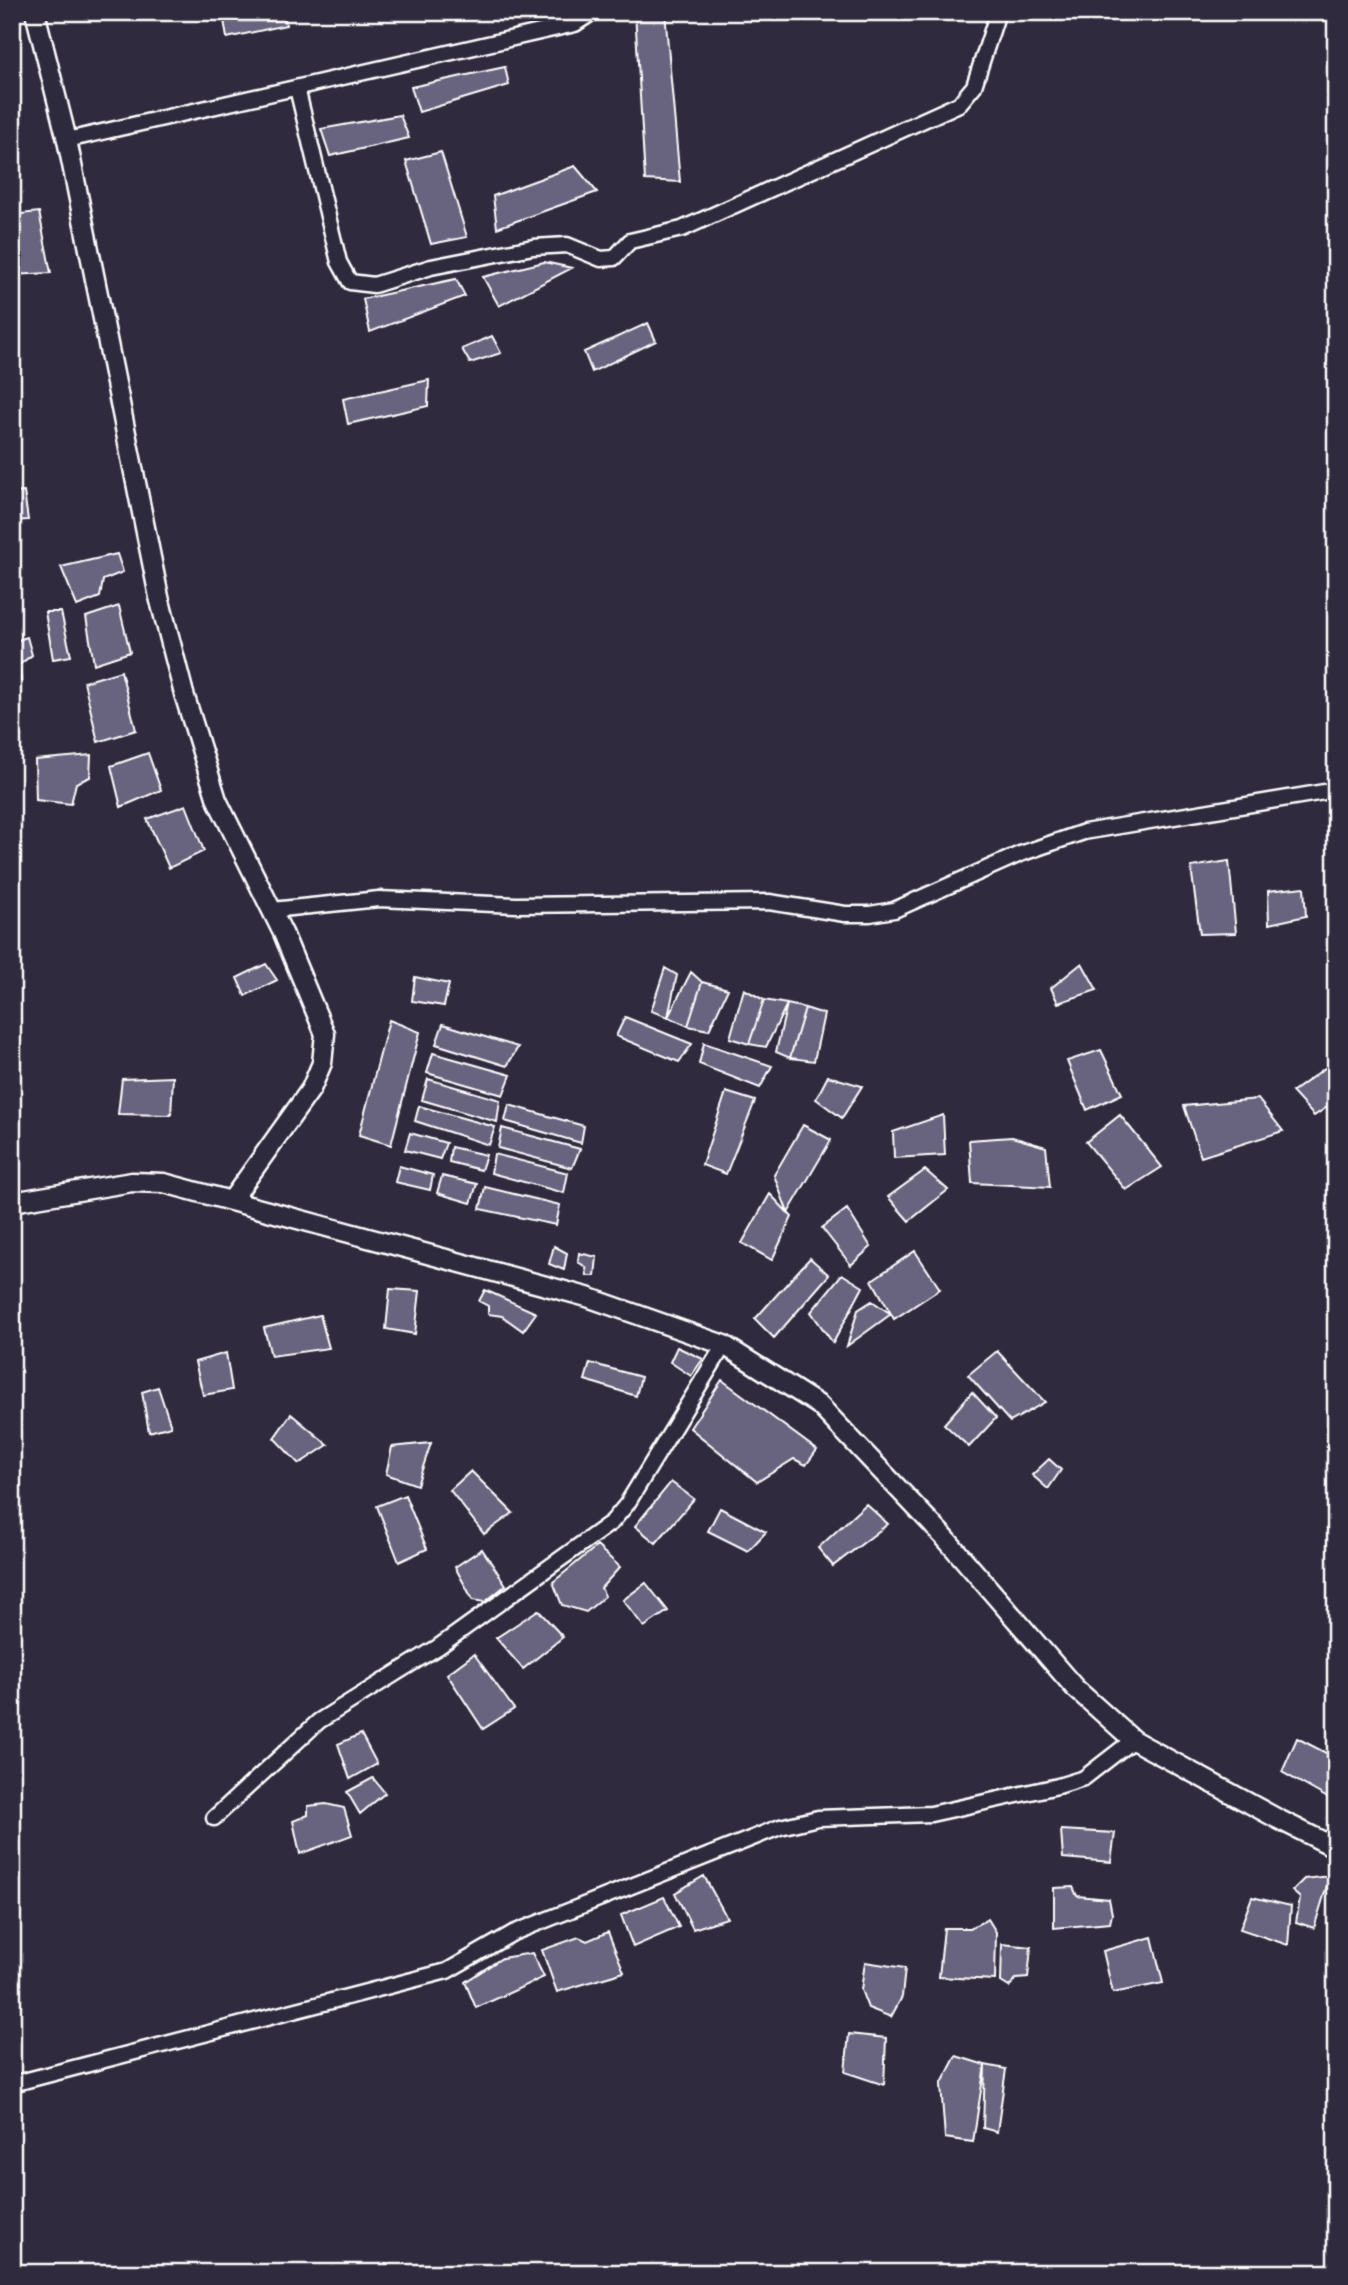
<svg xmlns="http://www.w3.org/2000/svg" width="1348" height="2285" font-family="Mynerve,sans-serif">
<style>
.building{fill:#67637e;stroke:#fff;stroke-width:2}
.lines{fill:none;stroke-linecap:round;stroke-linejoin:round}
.minor-casing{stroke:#fff;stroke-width:19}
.tertiary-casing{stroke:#fff;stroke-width:23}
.minor{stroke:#2f2a3d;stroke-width:14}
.tertiary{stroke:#2f2a3d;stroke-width:18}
</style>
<rect width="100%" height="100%" fill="#2f2a3d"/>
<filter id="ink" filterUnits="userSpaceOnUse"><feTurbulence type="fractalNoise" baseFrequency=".0143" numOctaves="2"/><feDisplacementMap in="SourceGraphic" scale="14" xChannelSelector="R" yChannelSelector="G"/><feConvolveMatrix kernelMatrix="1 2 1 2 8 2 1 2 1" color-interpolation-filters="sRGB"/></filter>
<g filter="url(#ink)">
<path class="building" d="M232,12H284L286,25L227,38L224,20Z
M635,12H665L680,182L645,180Z
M505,67L509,85L419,112L411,87Z
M400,115L409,138L330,156L321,129Z
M441,152L467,237L431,244L406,161Z
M575,166L597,192L497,228L493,196Z
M39,212L51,273L12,275V215Z
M544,262L572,268L499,306L483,277Z
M456,279L465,296L370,332L363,299Z
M648,323L656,341L592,372L584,352Z
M492,336L501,353L470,363L462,349Z
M429,380L428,406L348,424L343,399Z
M24,492L28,520L12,521V493Z
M117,554L123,572L103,580L100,597L77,606L61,567Z
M119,606L130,652L94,664L86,617Z
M45,612H61L71,656L53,659Z
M27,637L32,655L19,665L21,681L12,683V642Z
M121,671L136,730L98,742L84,682Z
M148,753L161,790L121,807L111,766Z
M91,755L90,777L76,783L71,804L36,800L35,760Z
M186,805L204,851L169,868L147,819Z
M1229,861L1236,933L1200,934L1191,867Z
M1304,887L1306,916L1269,924L1268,891Z
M1082,963L1097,990L1058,1003L1051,988Z
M266,964L277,980L245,996L237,978Z
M665,968L677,975L668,1017L651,1011Z
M691,972L702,982L688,1026L668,1017Z
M415,977L449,984L444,1006L412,1001Z
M702,982L728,989L709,1030L688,1026Z
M744,989L764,1000L749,1044L730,1038Z
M764,1000L787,1004L766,1047L749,1044Z
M787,1004L805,1008L790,1058L776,1052Z
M805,1008L824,1014L814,1061L790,1058Z
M625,1017L692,1044L679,1062L616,1036Z
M389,1020L420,1032L391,1145L359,1135Z
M443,1024L518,1047L507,1066L436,1044Z
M704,1043L772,1066L760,1088L699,1064Z
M1101,1050L1122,1094L1087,1110L1067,1061Z
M433,1053L511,1075L503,1095L427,1073Z
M1329,1065L1336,1071V1101L1314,1116L1292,1092Z
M828,1076L862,1086L842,1118L816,1099Z
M173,1077L171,1115L118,1114L122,1079Z
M428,1079L500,1100L497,1122L422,1100Z
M726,1092L755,1101L726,1174L702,1165Z
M1258,1099L1283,1131L1201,1157L1184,1106Z
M509,1105L584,1126L581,1143L505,1121Z
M419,1106L495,1127L489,1145L415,1121Z
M943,1115L945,1155L894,1158L893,1132Z
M1120,1115L1162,1167L1126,1190L1086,1142Z
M803,1125L831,1140L788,1213L774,1175Z
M502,1128L580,1149L572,1168L498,1148Z
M410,1133L446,1143L440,1159L405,1150Z
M1012,1137L1046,1147L1050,1187L972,1183L969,1140Z
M451,1147L486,1155L481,1170L449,1162Z
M494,1154L568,1173L564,1193L491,1173Z
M399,1166L433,1175L430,1190L395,1182Z
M925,1170L948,1190L909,1221L888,1197Z
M442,1176L477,1184L471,1203L437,1193Z
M485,1187L560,1205L556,1225L480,1209Z
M770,1194L792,1217L772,1260L742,1243Z
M847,1209L871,1247L851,1265L822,1228Z
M554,1246L567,1253L564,1270L549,1264Z
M915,1251L940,1289L894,1319L872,1280Z
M579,1253L597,1257L595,1276H587L586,1267L578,1262Z
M810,1258L829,1275L774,1338L755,1319Z
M842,1274L863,1287L833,1343L811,1312Z
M390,1289L420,1291L415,1334L386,1329Z
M485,1290L536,1313L523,1331L502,1316L488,1314V1306L479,1301Z
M872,1301L891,1314L847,1346L858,1310Z
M320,1315L329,1348L271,1356L264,1328Z
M677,1347L703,1359L691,1376L670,1362Z
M997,1351L1045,1402L1010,1422L968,1375Z
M226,1353L232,1390L203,1395L195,1362Z
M590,1363L641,1377L636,1396L585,1380Z
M722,1380L817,1450L806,1465L794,1459L757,1482L690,1428Z
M158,1387L171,1426L149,1432L142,1392Z
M972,1392L996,1418L969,1447L944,1424Z
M291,1414L328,1445L299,1464L274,1438Z
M431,1443L417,1485L386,1474L392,1447Z
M1049,1459L1061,1470L1048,1489L1032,1475Z
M471,1471L513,1513L484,1534L450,1490Z
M671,1482L694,1499L656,1543L635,1526Z
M405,1495L427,1549L399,1562L377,1506Z
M866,1504L888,1524L833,1566L818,1548Z
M720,1508L766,1532L748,1551L708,1531Z
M597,1546L620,1567L601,1588L605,1596L586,1612L562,1605L553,1582Z
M482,1549L506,1585L485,1602L473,1600L455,1567Z
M646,1583L668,1611L644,1627L623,1600Z
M538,1610L563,1637L523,1669L496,1638Z
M474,1654L514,1709L483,1729L447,1674Z
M361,1734L377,1764L350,1779L338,1744Z
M1297,1738L1336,1758V1796L1333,1801L1282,1772Z
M373,1778L385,1793L360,1814L347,1792Z
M326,1804L344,1808L352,1835L300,1854L293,1821L308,1815V1806Z
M1061,1830L1115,1833L1111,1862L1063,1858Z
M704,1876L727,1918L693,1929L675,1893Z
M1330,1876L1314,1928L1296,1922L1300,1898L1292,1891L1304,1879Z
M1073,1887L1077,1896L1109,1899L1112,1914L1110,1923L1054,1928V1888Z
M664,1897L679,1927L633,1947L621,1915Z
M1252,1897L1291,1906L1288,1945L1240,1929Z
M988,1919L996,1932L995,1980L939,1977L944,1928H970Z
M608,1932L624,1972L557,1992L542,1950L579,1937L587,1941Z
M1152,1937L1163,1983L1113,1993L1103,1951Z
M1002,1944L1031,1947L1028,1978L1016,1979L1009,1987L1001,1982Z
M532,1953L544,1977L476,2008L465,1982L502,1958Z
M865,1962L905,1968L902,1997L891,2017L868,2008L861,1990Z
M849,2034L886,2038L884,2085L845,2072Z
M956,2056L985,2065L973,2142L945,2138L941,2085Z
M985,2065L1006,2069L997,2132L983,2128Z"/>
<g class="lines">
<defs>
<path id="minor" d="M297,88L339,262L350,282L374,285L431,267L533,247L567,245L601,259L614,258L630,241L682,229L959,104L974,86L998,12
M67,140L575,24L593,12
M272,910L379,899L516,905L769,902L845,914H870L894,910L1020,854L1084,832L1336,790
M214,1818L319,1721L438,1647L612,1522L627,1504L724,1345
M12,2084L447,1971L513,1933L780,1827L818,1818L931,1814L1058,1786L1084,1778L1133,1740"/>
<path id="tertiary" d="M35,12L67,140L159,597L184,694L217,800L283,933L325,1034L322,1063L311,1089L231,1201
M12,1202L132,1182L164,1183L587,1297L724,1345L819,1405L946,1539L1075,1688L1133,1740L1278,1819L1336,1848"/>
</defs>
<use href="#minor" class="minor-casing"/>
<use href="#tertiary" class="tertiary-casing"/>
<use href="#minor" class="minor"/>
<use href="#tertiary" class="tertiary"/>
</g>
</g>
<rect width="1348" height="2285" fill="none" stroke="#2f2a3d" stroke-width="42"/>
<rect x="21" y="21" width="1306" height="2243" fill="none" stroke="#fff" stroke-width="2.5" filter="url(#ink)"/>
</svg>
